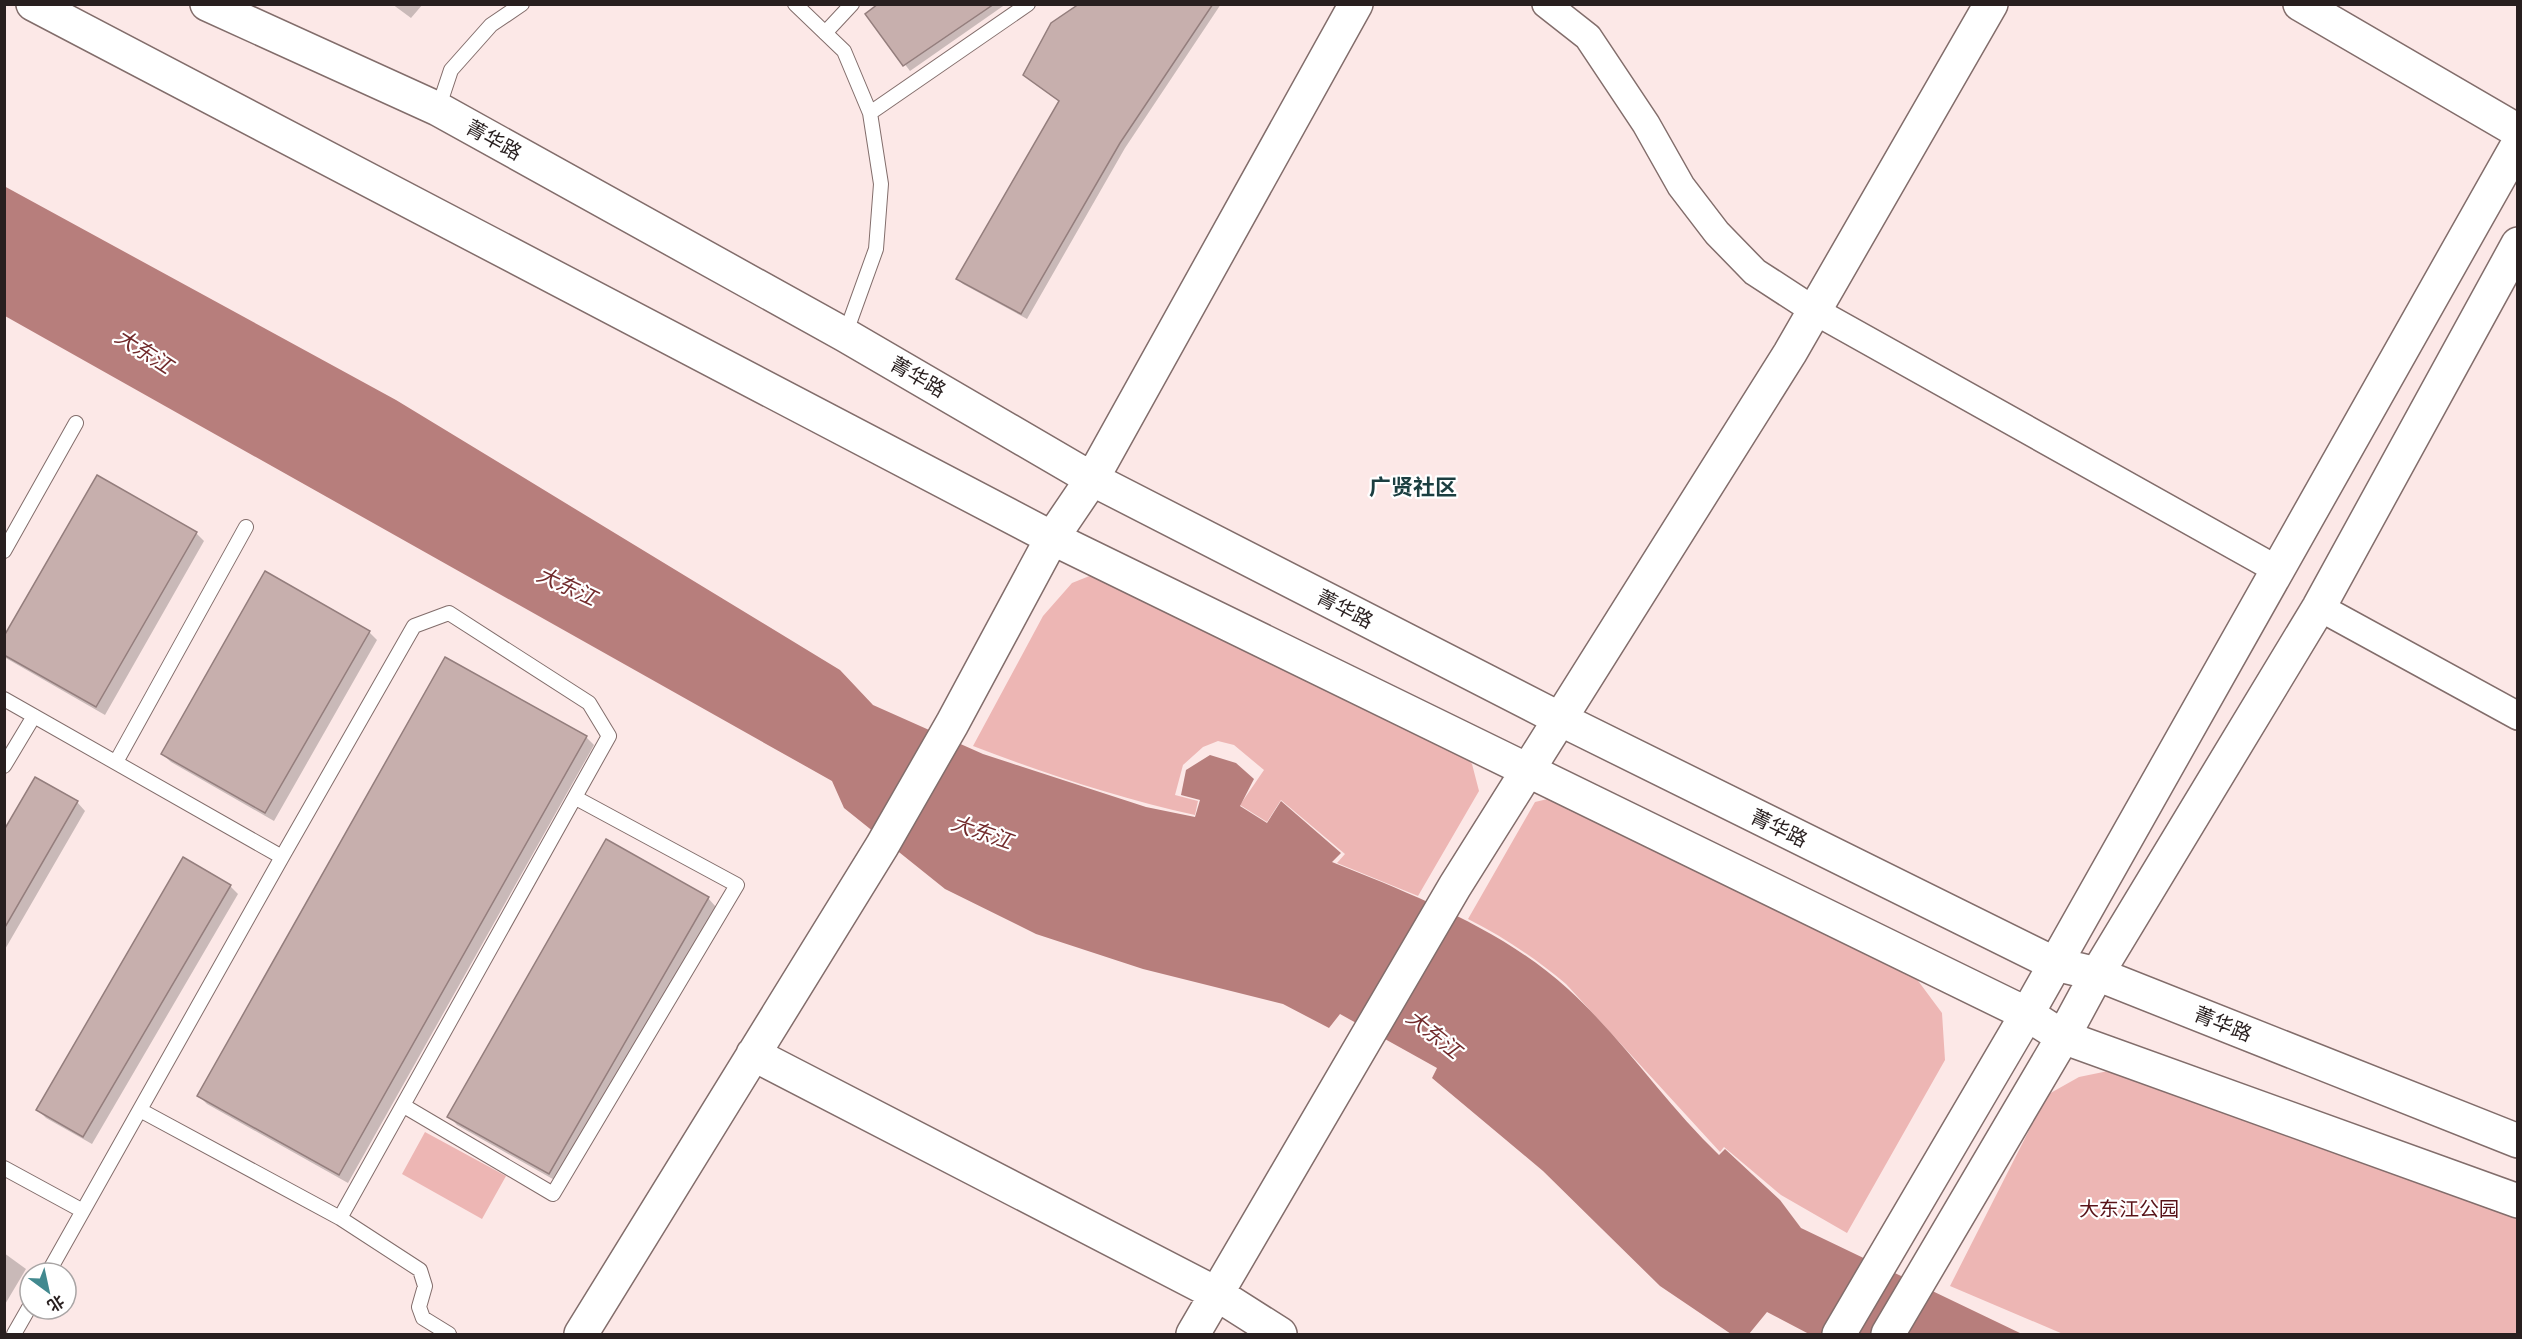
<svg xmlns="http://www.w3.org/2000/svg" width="2522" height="1339" font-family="'Space Grotesk','Noto Sans SC',sans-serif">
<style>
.green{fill:#edb6b4}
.water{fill:#b77e7c}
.shadow{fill:#0003}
.building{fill:#c7afad;stroke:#947e7d;stroke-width:1.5}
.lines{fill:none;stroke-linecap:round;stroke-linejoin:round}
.lane-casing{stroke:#826d6b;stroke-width:16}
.street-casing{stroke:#826d6b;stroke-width:30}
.secondary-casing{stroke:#826d6b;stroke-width:36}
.lane{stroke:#fff;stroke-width:14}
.street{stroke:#fff;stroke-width:27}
.secondary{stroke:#fff;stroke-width:33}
.labels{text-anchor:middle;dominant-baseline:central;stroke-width:4.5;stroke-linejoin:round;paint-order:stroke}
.street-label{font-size:20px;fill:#281f1f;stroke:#fff}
.park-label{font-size:20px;fill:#591318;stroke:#fff}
.water-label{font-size:21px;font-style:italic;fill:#722b2c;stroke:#fff}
.quarter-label{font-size:22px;font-weight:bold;fill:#1b3e40;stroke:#fff}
</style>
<rect width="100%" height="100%" fill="#fce8e7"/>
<path class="green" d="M1102,571L1455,744L1472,764L1479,791L1418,896L1337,863L1345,854L1281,800L1267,822L1240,805L1264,770L1234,745L1218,741L1203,747L1183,765L1175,795L1198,801L1195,815C1118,798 1046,774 973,746L1043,616L1072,583Z
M1556,797L1913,974L1942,1013L1945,1060L1847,1233L1781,1195L1724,1147L1720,1152L1566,984C1536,959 1504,937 1468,919L1535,802Z
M2113,1070L2517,1216V1334H2063L1950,1286L2047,1095L2079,1077Z
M425,1132L506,1176L482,1219L402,1174Z"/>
<path class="water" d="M4,186L396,400L840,670L873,705L983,754L1146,807L1195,817L1200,800L1181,795L1186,770L1210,755L1236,763L1254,779L1240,806L1267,823L1281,801L1341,853L1332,862C1414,895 1502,929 1568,989C1623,1039 1665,1103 1719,1155L1725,1149L1780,1200L1801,1228L2022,1334H1809L1767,1312L1749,1334H1731L1660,1286L1543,1171L1432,1078L1437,1068L1340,1014L1329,1028L1283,1004L1143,969L1036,934L945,889L844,808L832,781L5,316Z"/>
<path class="shadow" d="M392,4H423L411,18Z
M880,4H1006L910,71L867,14Z
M1082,4H1221L1125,148L1027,319L963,284L958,279L1061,102L1024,75Z
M196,533L204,541L105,715L4,657V639Z
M369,632L377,640L274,821L171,762L162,754Z
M586,737L594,745L348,1183L207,1104L199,1096Z
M77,802L85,811L4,951V833Z
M230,886L238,894L92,1144L46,1118L38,1110Z
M708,898L716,907L558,1182L457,1125L449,1116Z
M4,1253L26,1269L4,1306Z"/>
<path class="building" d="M878,4H994L903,66L865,14Z
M1079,4H1213L1120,143L1021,314L956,279L1059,101L1023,75L1051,23Z
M97,475L197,532L96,707L4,655V636Z
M265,571L370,631L265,813L161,754Z
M445,657L587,736L339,1175L197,1096Z
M35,777L78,801L4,929V830Z
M606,839L709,897L549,1174L447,1117Z
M183,857L231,885L83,1137L36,1110Z"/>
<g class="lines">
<defs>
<path id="lane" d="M795,4L844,51L870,113L881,184L876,249L845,335
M825,33L852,4
M438,109L451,70L491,25L522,4
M870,113L1028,4
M4,551L76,423
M4,699L282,857
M116,762L246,527
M4,766L34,716
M404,1106L553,1194L737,885L576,798
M140,1110L340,1218L420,1270L425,1286L419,1307L423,1318L449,1334
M4,1168L83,1211
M48,1273L282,857L414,626L449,613L589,703L609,736L340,1218
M14,1334L30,1306"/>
<path id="street" d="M1546,4L1588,37L1646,124L1681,186L1717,233L1755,272L1815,311L2276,569
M2319,607L2518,716"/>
<path id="secondary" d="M33,4L1052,538L2027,1014L2063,1037L2518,1201
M207,4L438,109L845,335L1092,479L1560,719L2055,964L2097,974L2518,1141
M2300,4L2518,131
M753,1054L1217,1294L1280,1334
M581,1334L882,846L952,724L1052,538L1092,479L1356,4
M1193,1334L1455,886L1790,353L1991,4
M1839,1334L2027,1014L2518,144
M1888,1334L2063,1037L2097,974L2319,607L2518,244"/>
</defs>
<use href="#lane" class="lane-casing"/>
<use href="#street" class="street-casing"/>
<use href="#secondary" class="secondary-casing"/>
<use href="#lane" class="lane"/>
<use href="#street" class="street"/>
<use href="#secondary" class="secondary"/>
</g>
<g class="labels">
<g class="street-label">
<text transform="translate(494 140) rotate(29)">菁华路</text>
<text transform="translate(918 377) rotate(30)">菁华路</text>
<text transform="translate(1345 609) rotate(27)">菁华路</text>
<text transform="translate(1779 828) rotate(26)">菁华路</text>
<text transform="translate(2223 1024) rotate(22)">菁华路</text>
</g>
<g class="park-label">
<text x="2129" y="1209">大东江公园</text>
</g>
<g class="water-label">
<text transform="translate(144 351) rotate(33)">大东江</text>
<text transform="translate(567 586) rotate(25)">大东江</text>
<text transform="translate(982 832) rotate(19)">大东江</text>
<text transform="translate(1434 1034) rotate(39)">大东江</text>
</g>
<g class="quarter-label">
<text x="1413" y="487">广贤社区</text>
</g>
</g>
<rect width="2522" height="1339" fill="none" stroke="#281f1f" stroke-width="12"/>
<g transform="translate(48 1291) rotate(147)"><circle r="28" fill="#ffffff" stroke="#a9a5a5" stroke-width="1.5"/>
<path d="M0-4.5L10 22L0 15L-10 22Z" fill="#42898f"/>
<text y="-9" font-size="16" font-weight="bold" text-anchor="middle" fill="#281f1f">北</text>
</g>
</svg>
